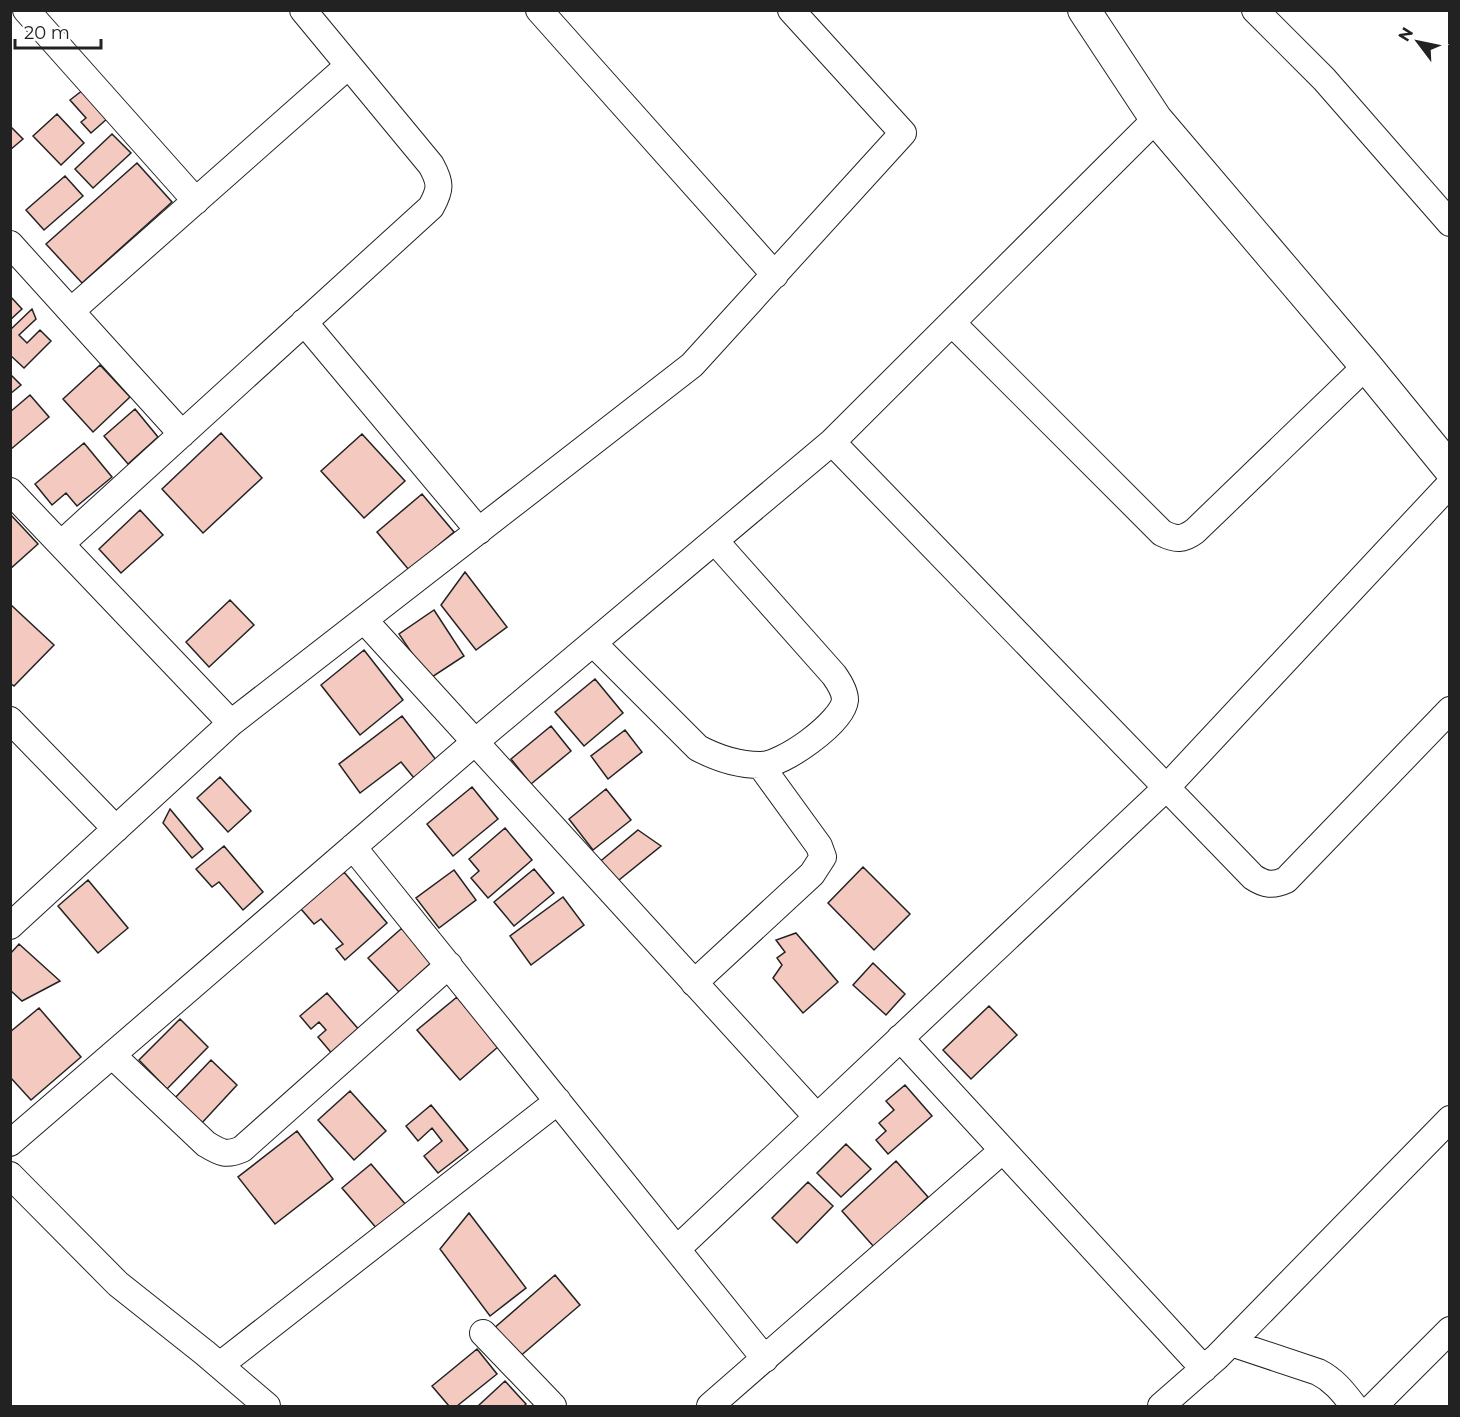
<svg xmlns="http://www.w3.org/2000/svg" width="1460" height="1417" font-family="Montserrat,sans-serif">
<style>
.building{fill:#f3c9c0;stroke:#222;stroke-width:1.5}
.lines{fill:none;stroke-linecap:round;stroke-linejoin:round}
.minor-casing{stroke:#222;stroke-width:28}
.tertiary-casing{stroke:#222;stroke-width:34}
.minor{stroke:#fff;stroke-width:26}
.tertiary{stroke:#fff;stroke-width:32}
</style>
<rect width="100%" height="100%" fill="#fff"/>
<path class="building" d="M83,90L108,118L91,133L81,122L86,118L70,100Z
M57,114L84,143L61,165L33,136Z
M10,126L23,139L10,150Z
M112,134L131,153L93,188L75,169Z
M137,163L172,202L82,283L46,244Z
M65,176L83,196L44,230L26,210Z
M10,296L22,309L10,320Z
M32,309L36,319L19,335L27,343L40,330L51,341L24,368L10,355V330Z
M100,365L130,397L93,432L63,399Z
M10,374L21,385L10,394Z
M30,395L49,417L10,450V412Z
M135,409L158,437L128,464L104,436Z
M221,433L262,478L203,533L162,489Z
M362,434L405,481L364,518L321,471Z
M84,443L112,477L77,506L66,493L52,505L35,484Z
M422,494L454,532L409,570L377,532Z
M140,510L163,535L121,573L99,549Z
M10,514L38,544L10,569Z
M465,572L507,627L476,650L441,605Z
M230,600L254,625L209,667L186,642Z
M10,604L54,645L14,686L10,683Z
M434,610L464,656L429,679L399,634Z
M364,650L403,700L360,735L321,685Z
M595,679L623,713L584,746L555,712Z
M402,716L437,761L414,778L401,762L360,793L339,764Z
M551,726L571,751L531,784L511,759Z
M625,730L642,752L608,779L591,756Z
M220,777L251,811L228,832L197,798Z
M472,787L498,819L453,856L427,824Z
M606,789L631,820L593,850L569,819Z
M170,809L203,849L192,858L163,823Z
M505,828L532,860L488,898L471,878L479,871L469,859Z
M638,830L661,846L614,884L597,864Z
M224,846L263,892L243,910L219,882L212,887L196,869Z
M863,867L910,914L874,950L828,903Z
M534,869L554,893L514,926L494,902Z
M454,870L476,900L439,928L416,898Z
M344,872L387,923L345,960L336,949L343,944L321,919L314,924L301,909Z
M88,880L128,928L98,953L58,906Z
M563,897L584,925L531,965L510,936Z
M402,928L432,962L399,992L368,958Z
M796,933L838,982L803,1013L773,978L782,965L777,958L785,952L776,940Z
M19,944L60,981L22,1001L10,990V954Z
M873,963L905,994L886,1015L853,985Z
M327,993L361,1032L334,1056L318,1037L326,1030L319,1022L311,1029L300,1016Z
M457,997L499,1046L460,1080L417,1030Z
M989,1006L1017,1035L971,1079L943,1050Z
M39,1008L81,1057L31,1100L10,1077V1032Z
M180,1019L208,1047L167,1089L139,1060Z
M211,1060L237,1085L200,1125L173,1100Z
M905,1085L932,1116L888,1154L876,1140L886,1131L879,1123L894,1110L886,1101Z
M350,1091L386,1131L354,1160L318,1120Z
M431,1105L468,1150L438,1173L424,1156L442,1141L432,1128L418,1141L406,1126Z
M297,1131L333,1179L275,1224L238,1177Z
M846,1144L871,1169L841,1197L817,1173Z
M896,1161L928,1197L874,1247L842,1211Z
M371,1164L406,1205L378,1230L342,1188Z
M808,1182L833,1206L797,1243L772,1218Z
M469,1213L526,1288L490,1316L440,1249Z
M555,1275L580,1305L518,1358L493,1329Z
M477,1349L497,1374L457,1406H449L432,1386Z
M505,1381L526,1404L524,1406H478Z"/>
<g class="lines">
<defs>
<path id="minor" d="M26,10L196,201
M539,10L775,275
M1255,10L1324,79L1450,223
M10,244L182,434
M71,311L348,66
M304,322L479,531
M952,323L1162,533C1176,540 1183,540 1195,531L1366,366
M832,442L1253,877C1265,885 1273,886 1286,880L1450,710
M10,491L231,723
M61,544L431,207C441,189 441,183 431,165L303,10
M364,620L817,1117
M593,643L698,748C717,758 738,765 760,765C782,766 843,722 845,700C845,691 839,682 834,675L715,541
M10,720L116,829
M353,847L765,1359
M10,926L231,723L692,365L903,133L791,10
M694,983L812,874L823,857L819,846L761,766
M900,1038L1204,1369
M112,1055L206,1144C221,1153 226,1156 242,1149L449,965
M10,1143L475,742L832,442L1156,119
M10,1175L118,1284L205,1353L267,1406
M677,1249L1166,788L1450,484
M483,1333L553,1406
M1231,1343L1318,1372C1334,1380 1343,1392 1354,1406
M220,1365L558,1101
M710,1406L1003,1150
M1161,1406L1217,1357L1450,1119
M1374,1406L1450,1330"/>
<path id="tertiary" d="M1084,10L1156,119L1366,366L1450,469"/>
</defs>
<use href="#minor" class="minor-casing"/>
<use href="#tertiary" class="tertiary-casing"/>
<use href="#minor" class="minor"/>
<use href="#tertiary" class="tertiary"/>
</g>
<rect width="1460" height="1417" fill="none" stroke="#222222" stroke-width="24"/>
<g transform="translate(1418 42) rotate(302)" stroke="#ffffff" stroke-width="4.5" paint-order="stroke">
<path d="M0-4.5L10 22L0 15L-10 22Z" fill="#222222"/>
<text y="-9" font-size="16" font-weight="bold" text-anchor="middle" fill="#222222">N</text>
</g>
<path d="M15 39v9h86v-9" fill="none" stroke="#222222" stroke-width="3"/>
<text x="24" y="39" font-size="18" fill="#222222" stroke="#ffffff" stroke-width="4.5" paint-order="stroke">20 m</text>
</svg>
